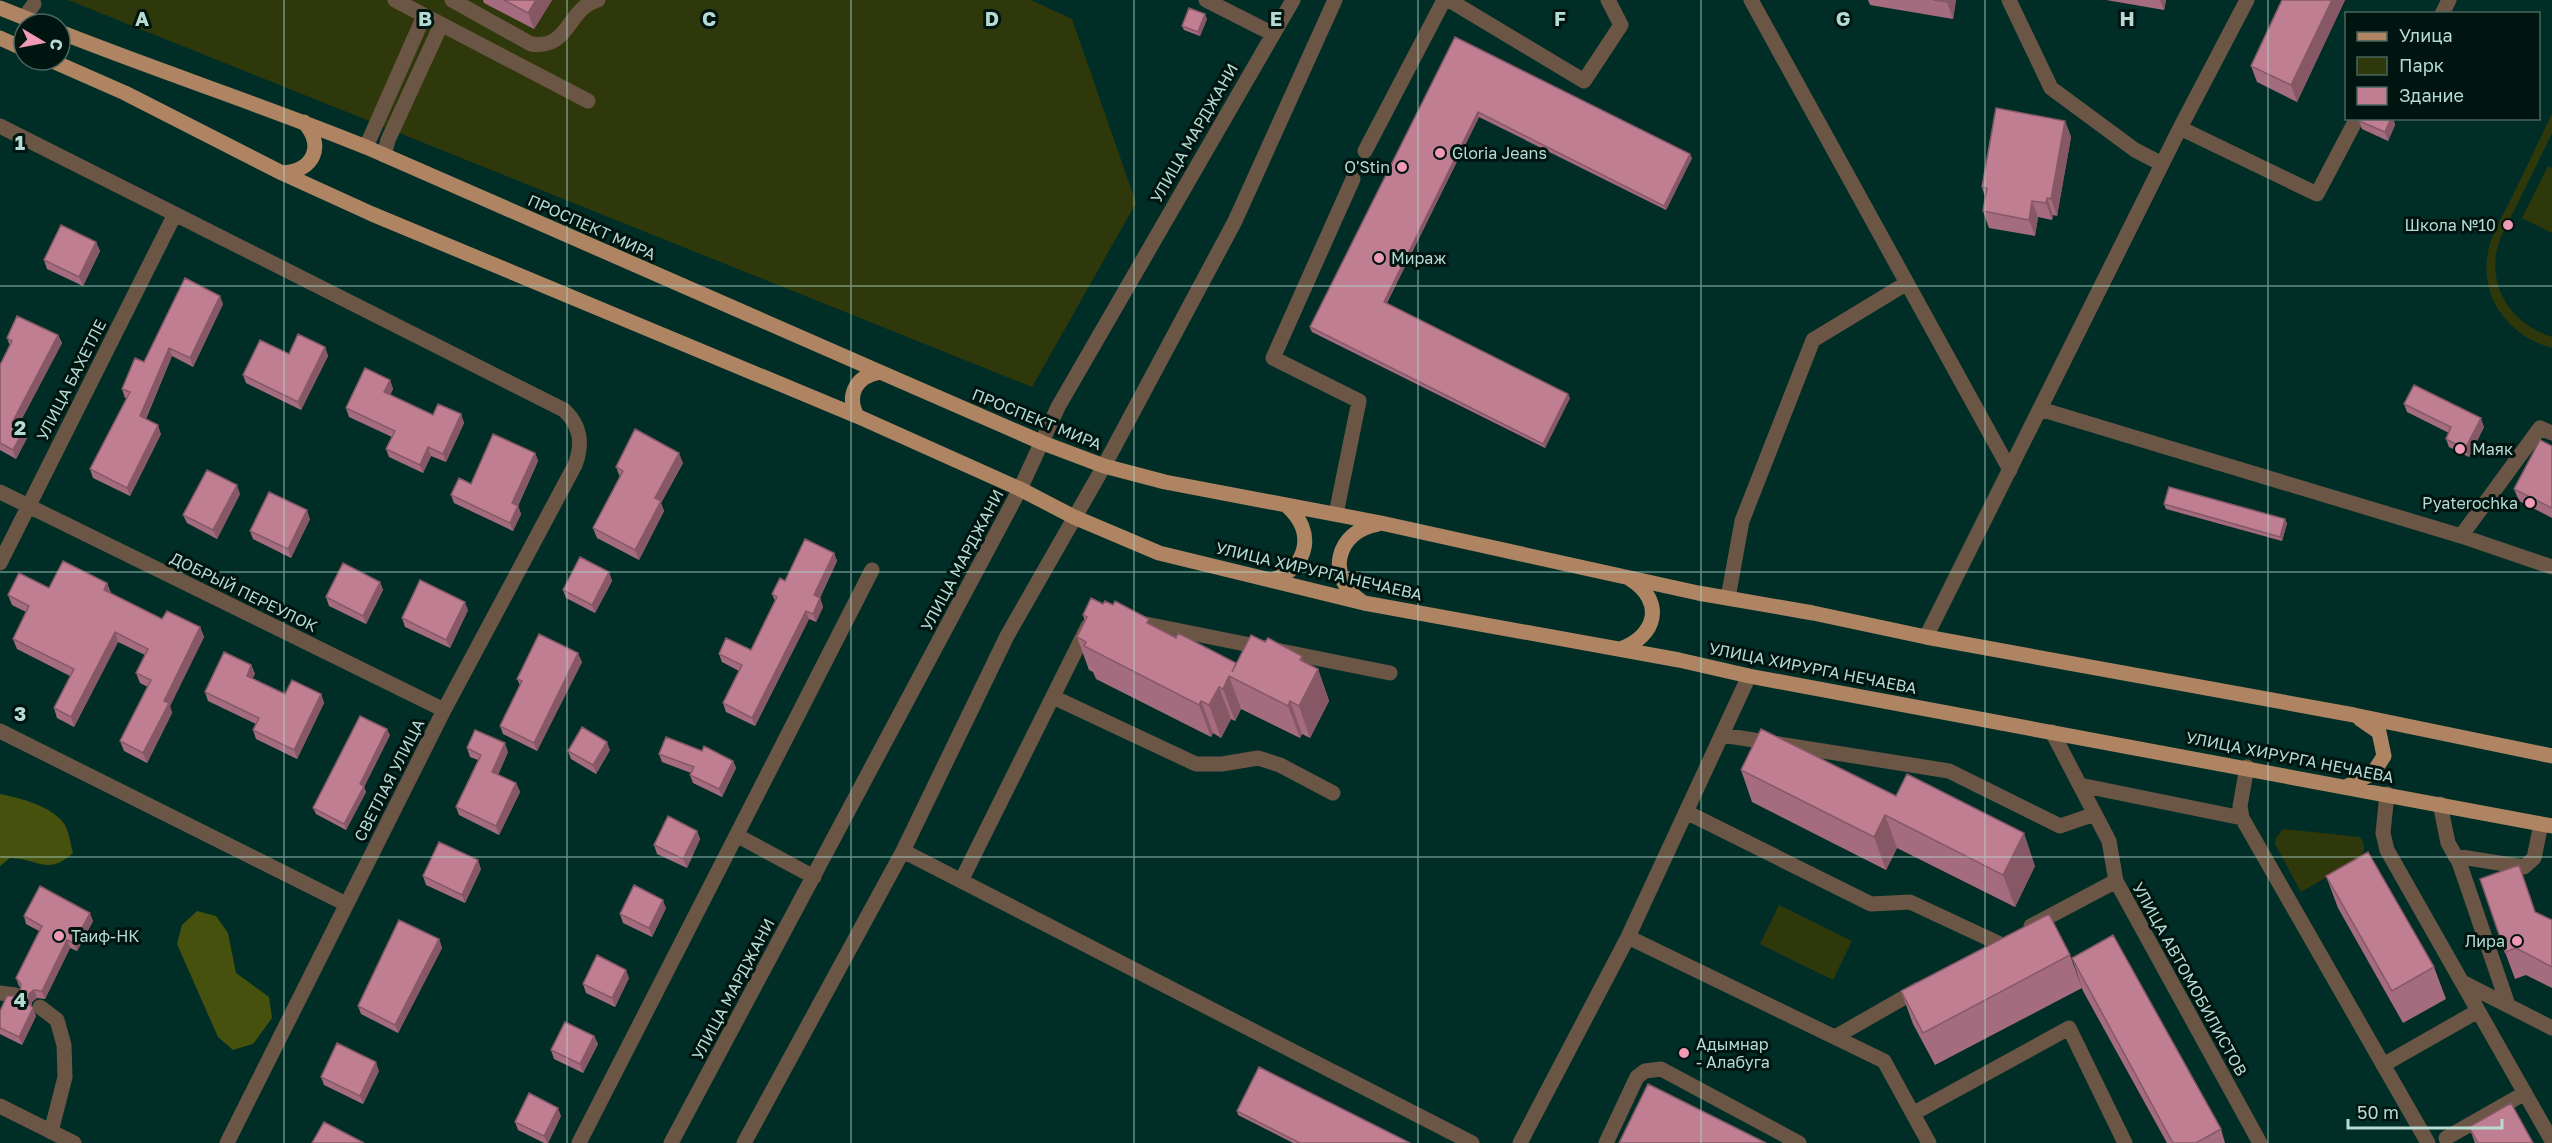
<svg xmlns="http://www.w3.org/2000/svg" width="2552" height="1143" font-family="'Golos Text',sans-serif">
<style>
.green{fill:#2f380a}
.forest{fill:#45510c}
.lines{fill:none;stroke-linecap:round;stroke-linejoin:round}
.minor{stroke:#6b5645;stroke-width:15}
.major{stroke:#af8462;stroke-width:15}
.wall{fill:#a46c7e}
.shaded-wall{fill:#865866}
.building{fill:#bf7e92;stroke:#865866;stroke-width:1.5}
.grid{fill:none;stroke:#b5dbd2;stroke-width:1.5;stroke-opacity:0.55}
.poi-dot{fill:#f09ab5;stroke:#001410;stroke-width:2}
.labels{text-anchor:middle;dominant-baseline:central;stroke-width:6;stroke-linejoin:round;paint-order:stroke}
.street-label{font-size:16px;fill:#b5dbd2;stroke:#001410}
.poi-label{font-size:16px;fill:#b5dbd2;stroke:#001410;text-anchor:start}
.grid-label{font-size:20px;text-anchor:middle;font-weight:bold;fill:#b5dbd2;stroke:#001410;stroke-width:6;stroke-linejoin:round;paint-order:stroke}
</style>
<rect width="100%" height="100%" fill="#002e27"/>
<path class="green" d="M68,0H1031L1072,19L1136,203L1032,387Z
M2552,114V133C2540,158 2528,182 2516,207C2509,221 2501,234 2497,249C2488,290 2514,325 2552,337V348C2509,336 2479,298 2488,252C2491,234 2502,217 2510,201C2524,172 2538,143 2552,114Z
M2548,166L2552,168V233L2522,218Z
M2283,829L2360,837C2366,845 2365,851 2360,858L2301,892L2275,844L2276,838Z
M1779,905L1852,941L1833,980L1760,944Z"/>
<path class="forest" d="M0,794C20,798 53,806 65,825C69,833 71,845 73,853C47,876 40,859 10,858L0,866Z
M197,911L216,916L228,933L236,973L269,997L272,1018L253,1044L233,1050L218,1037L177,944L182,925Z"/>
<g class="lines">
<path class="minor" d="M395,0L588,101
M452,0L531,44C570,50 567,8 598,0
M1206,0L1273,34
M1449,0L1584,81L1621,25L1608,0
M1751,0L2010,470
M2009,0L2051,88L2135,150L2162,164
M2442,14L2449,0
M24,18L34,4
M0,126L564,410C581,426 583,444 575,465L444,710L227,1143
M2180,128L2317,194L2357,118
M366,147L424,16
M1365,151L1444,0
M384,155L388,140L441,25
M2040,409L2461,536L2540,428L2552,433
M0,492L444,710
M1336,514L1359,401L1273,358L1353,179
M2461,536L2552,567
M0,563L175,214
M1728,598L1742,521L1813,340L1907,283
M1131,621L1390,673
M1926,637L2180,128L2247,0
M1053,697L1196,764H1222L1258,758L1280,765L1333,793
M0,731L346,904
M2052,732L2109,841L2116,881L2260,1143
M1722,735L1949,771L2060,826L2095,814
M2247,767L2240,806L2242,818L2428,1143
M2080,785L2242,818
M2387,794L2383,833L2387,850L2552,1141
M2440,804L2448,843L2459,862L2508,1005
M1686,812L1871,904L1910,902L1998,943
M738,836L814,877
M903,851L1472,1143
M2455,856L2524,867L2534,858L2541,824
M961,881L1088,626
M2031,926L2116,881
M1628,937L1884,1061L1929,1143
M2462,982L2552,1028
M0,993L15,995
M40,1007L57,1020L64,1045L65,1077L51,1132
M1835,1037L1919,989
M2383,1065L2478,1011
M0,1106L74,1143
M1914,1113L2069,1028L2125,1143
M2446,1138L2525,1093
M579,1143L872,570
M671,1143L1020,489L1058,407L1293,0
M744,1143L903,851L1007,636L1104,466L1235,221L1335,0
M1520,1143L1628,937L1749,676
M1606,1143L1637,1077L1645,1071L1661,1069L1799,1143"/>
<path class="major" d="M0,8L40,24
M60,32C161,72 265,106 366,147L880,372L1043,443L1104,466L1165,482L1381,523L1698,593L1813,613L1926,637L2354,715L2552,756
M0,38L24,49
M50,60L125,93L282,173L372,214L857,416L1020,489L1074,517L1159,553L1364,603L1679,660L1749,676L2552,826
M282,173C314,171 325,146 304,122
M857,416C846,395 856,376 880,372
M1272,580C1309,567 1316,531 1286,505
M1361,601C1325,577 1336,531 1378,524
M1620,649C1657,636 1665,601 1630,579
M2348,786L2373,773L2384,756L2379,732L2360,719"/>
</g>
<path class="wall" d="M483,0H552L534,29L484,3Z
M1868,0H1956L1953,19L1870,5Z
M2106,0H2166L2164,10Z
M2282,0H2345L2297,102L2257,82L2251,66Z
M1207,19L1200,36L1184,30L1182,26Z
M1455,37L1692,158L1666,210L1479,117L1387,303L1570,398L1545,448L1312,332L1310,328Z
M2360,118H2393L2395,125L2388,141L2362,129L2359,121Z
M2065,121L2071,137L2057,216L2053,215L2052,220L2038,217L2035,236L1989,228L1983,211L1985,197L1982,187Z
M96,242L100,251L83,286L47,269L44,260Z
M223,304L193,367L172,356L146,419L161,434L130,496L93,478L90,469L127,398H125L122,389L144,362Z
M58,335L62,343L18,426L27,438L16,459L0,450V365L10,346L7,338Z
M325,347L328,356L301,410L246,383L243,375L289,354Z
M390,380L393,389L390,395L433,415L461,414L464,423L446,462L431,456L423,473L389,457L386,449L392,437L349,417L346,408Z
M2404,404L2484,427L2469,457L2449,447L2446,439L2449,433L2407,412Z
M2552,446V518L2519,501L2514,489Z
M535,453L538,461L518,506L521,514L513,531L454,503L451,495Z
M683,463L661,503L664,511L639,560L597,538L593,528L620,477L616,467Z
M240,494L217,539L187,523L183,515Z
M2164,504L2287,523L2282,541L2166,509Z
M310,519L291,558L253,539L250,531Z
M834,553L837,561L820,598L823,607L816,622L809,619L755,726L726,712L723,703L739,671L722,662L719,654L751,650L775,601L772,594L785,581Z
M609,572L612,581L595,613L566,598L563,590Z
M380,582L383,590L366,624L329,606L326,597Z
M107,583L111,593L162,619L200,627L204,637L170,706L172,713L147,763L124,751L120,741L148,687L140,683L136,673L145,655L118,642L74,727L57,718L54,708L70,676L17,649L13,639L26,612L12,605L8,595L49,588Z
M1103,604L1151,625L1176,638L1236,663L1304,662L1318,669L1329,701L1310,738L1302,734L1300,738L1241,709L1235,721L1231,719L1221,738L1213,733L1211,737L1096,679L1093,672L1089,670L1077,637L1085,622L1083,615Z
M468,610L450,648L405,627L402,618Z
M582,662L537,751L503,734L500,726L520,685L517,679Z
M251,665L255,674L252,678L285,694H321L324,703L297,759L256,739L253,730L256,724L208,701L205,692Z
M390,735L364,787L366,792L346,830L316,814L313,808Z
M467,748L508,752L498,775L516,783L520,792L499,835L459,815L456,807L478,760L470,757Z
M610,750L596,774L571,759L568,751Z
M702,751L733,761L736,768L722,797L693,783L690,775L691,773L662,762L659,754Z
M1741,770L1896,796L2035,866L2015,907L1897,848L1886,870L1752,802Z
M697,831L700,839L687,868L657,854L654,845Z
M481,869L465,903L426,885L423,876Z
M2326,876L2434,967L2446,999L2403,1023L2338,908Z
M666,908L652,937L623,923L620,914Z
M2535,912L2552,920V988L2526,975L2515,979L2505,952Z
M24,916L93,921L77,951L70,948L45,999L37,998L32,1002L31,1006L36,1016L22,1045L0,1034V1011L20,992L21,988L19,986L16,978L39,931L26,924Z
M439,939L442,948L398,1033L361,1014L358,1006Z
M2070,955L2082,988L1935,1065L1913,1024L1901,991Z
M2072,958L2221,1129L2225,1143H2167L2083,991Z
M629,978L615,1007L586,993L583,984Z
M594,1036L598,1044L583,1073L554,1059L551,1050Z
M379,1071L363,1104L324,1085L321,1077Z
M1237,1111L1410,1143H1293L1238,1115Z
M561,1116L548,1143H544L518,1130L515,1122Z
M2469,1127L2533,1143H2475Z"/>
<path class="shaded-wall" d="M536,0H552L534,29L528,13Z
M1947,0H1956L1953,19L1947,2Z
M2160,0H2166L2164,10Z
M2332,0H2345L2297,102L2291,85Z
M1205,14L1207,19L1200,36L1198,32Z
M1478,112L1479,117L1385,306L1384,302Z
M2391,118H2393L2395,125L2388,141L2385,132Z
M2065,121L2071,137L2057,216L2051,199Z
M1690,154L1692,158L1666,210L1664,206Z
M2047,198L2053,215L2052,220L2046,203Z
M2032,201L2038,217L2035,236L2029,220Z
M96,242L100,251L83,286L79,277Z
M220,296L223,304L193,367L190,358Z
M58,335L62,343L15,432L12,423Z
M325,347L328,356L301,410L298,402Z
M169,348L172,356L143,424L140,416Z
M390,380L393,389L387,401L384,392Z
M1568,394L1570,398L1545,448L1543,444Z
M461,414L464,423L446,462L443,454Z
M2481,418L2484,427L2469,457L2465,449Z
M158,425L161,434L130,496L127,488Z
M24,429L27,438L16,459L13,450Z
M428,447L431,456L423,473L420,465Z
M535,453L538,461L518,506L521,514L513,531L510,523L512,503Z
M679,453L683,463L661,503L664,511L639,560L635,550L655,498Z
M237,485L240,494L217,539L213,530Z
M307,510L310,519L291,558L288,549Z
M2285,519L2287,523L2282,541L2280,537Z
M834,553L837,561L817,604L814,595Z
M609,572L612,581L595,613L592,605Z
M380,582L383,590L366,624L363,616Z
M107,583L111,593L104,590Z
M820,598L823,607L816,622L813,614Z
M465,602L468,610L450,648L446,640Z
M806,611L809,619L755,726L752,718Z
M200,627L204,637L170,706L172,713L147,763L143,753L164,701Z
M115,632L118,642L74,727L71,717Z
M578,653L582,662L537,751L534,743Z
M1302,656L1311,681L1318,669L1329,701L1310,738L1299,706L1300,660Z
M251,665L255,674L250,684L247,676Z
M1229,676L1241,709L1235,721L1223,689Z
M1219,687L1231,719L1221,738L1209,705Z
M321,694L324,703L297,759L294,750Z
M1201,701L1213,733L1211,737L1199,705Z
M1290,701L1302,734L1300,738L1288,706Z
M387,729L390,735L364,787L366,792L346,830L344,824L360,784Z
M607,742L610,750L596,774L593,765Z
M505,743L508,752L496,780L492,772Z
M733,761L736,768L722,797L719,789Z
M516,783L520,792L499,835L496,826Z
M1885,815L1897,848L1886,870L1874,837Z
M697,831L700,839L687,868L683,859Z
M2024,833L2035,866L2015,907L2003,875Z
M478,860L481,869L465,903L462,895Z
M663,900L666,908L652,937L649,928Z
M90,913L93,921L77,951L74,943Z
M439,939L442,948L398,1033L395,1025Z
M67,940L70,948L45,999L42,991Z
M626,970L629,978L615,1007L612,998Z
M34,990L37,998L32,1002L31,1010L28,1002L29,994Z
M33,1008L36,1016L22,1045L19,1037Z
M594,1036L598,1044L583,1073L580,1064Z
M376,1062L379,1071L363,1104L360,1096Z
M558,1108L561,1116L548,1143H547L544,1136Z"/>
<path class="building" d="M504,0H536L528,13Z
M1933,0H1947V2Z
M2282,0H2332L2291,85L2251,66Z
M1189,8L1205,14L1198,32L1182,26Z
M1455,37L1690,154L1664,206L1478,112L1384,302L1568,394L1543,444L1310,327Z
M1996,108L2065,121L2051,199L2047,198L2046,203L2032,201L2029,220L1983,211L1987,188L1982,187Z
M2360,118H2391L2385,132L2359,121Z
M61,225L96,242L79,277L44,260Z
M185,278L220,296L190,358L169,348L140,416L158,425L127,488L90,469L130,392L122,389L135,358L144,362Z
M17,316L58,335L12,423L24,429L13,450L0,443V365L12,341L7,338Z
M298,334L325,347L298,402L243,375L260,340L289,354Z
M365,368L390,380L384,392L433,415L438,404L461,414L443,454L428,447L420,465L386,449L395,431L346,408Z
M2414,385L2481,418L2465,449L2446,439L2451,427L2404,404Z
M635,429L679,453L655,498L661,501L635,550L593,528L623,471L616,467Z
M493,434L535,453L512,503L518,506L510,523L451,495L459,478L471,484Z
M2540,440L2552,446V508L2514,489Z
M207,470L237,485L213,530L183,515Z
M2169,487L2285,519L2280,537L2164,504Z
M269,492L307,510L288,549L250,531Z
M805,539L834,553L814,595L820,598L813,614L806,611L752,718L723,703L742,665L719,654L726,638L751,650L777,597L772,594L780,578L785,581Z
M580,557L609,572L592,605L563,590Z
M63,561L107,583L104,590L162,619L167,611L200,627L164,701L169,703L143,753L120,741L151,680L136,673L148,649L115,632L71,717L54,708L74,669L13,639L29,606L8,595L19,573L49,588Z
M343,563L380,582L363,616L326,597Z
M420,580L465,602L446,640L402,618Z
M1091,598L1103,604L1105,601L1113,605L1115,601L1149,619L1147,623L1176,638L1178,633L1236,663L1232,672L1251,635L1265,642L1268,638L1302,656L1300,660L1318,669L1299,706L1290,701L1288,706L1229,676L1223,689L1219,687L1209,705L1201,701L1199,705L1084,646L1086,642L1077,637L1087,617L1083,615Z
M539,634L578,653L534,743L500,726L522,681L517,679Z
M224,652L251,665L247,676L285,694L292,680L321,694L294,750L253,730L259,718L205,692Z
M360,716L387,729L360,784L364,786L344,824L313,808Z
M582,727L607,742L593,765L568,751Z
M1761,729L1896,796L1907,774L2024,833L2003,875L1885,815L1874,837L1741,770Z
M475,730L505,743L492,772L516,783L496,826L456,807L481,755L467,748Z
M666,737L702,751L704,746L733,761L719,789L690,775L694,767L659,754Z
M668,816L697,831L683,859L654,845Z
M439,842L478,860L462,895L423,876Z
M2368,852L2434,967L2392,991L2326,876Z
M2519,865L2535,912L2552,920V967L2516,948L2505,952L2480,879Z
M634,885L663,900L649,928L620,914Z
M40,886L90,913L74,943L67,940L42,991L34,990L29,994L28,1002L33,1008L19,1037L0,1028V1011L7,996H15L20,992L21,984L16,978L42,926L24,916Z
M2049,914L2070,955L1923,1033L1901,991Z
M399,920L439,939L395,1025L358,1006Z
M2113,935L2221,1129L2196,1143H2173L2072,958Z
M597,955L626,970L612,998L583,984Z
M565,1022L594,1036L580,1064L551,1050Z
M337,1043L376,1062L360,1096L321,1077Z
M1259,1067L1410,1143H1300L1237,1111Z
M1648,1084L1766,1143H1619Z
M529,1093L558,1108L544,1136L515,1122Z
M2511,1103L2533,1143H2478L2469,1127Z
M324,1122L364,1143H312Z"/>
<path class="grid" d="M284,0V1143M567,0V1143M851,0V1143M1134,0V1143M1418,0V1143M1701,0V1143M1985,0V1143M2268,0V1143M0,286H2552M0,572H2552M0,857H2552"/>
<g class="poi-dot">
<circle cx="1440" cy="153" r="6"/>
<circle cx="1402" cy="167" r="6"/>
<circle cx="2508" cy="225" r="6"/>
<circle cx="1379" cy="258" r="6"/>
<circle cx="2460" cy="449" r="6"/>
<circle cx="2530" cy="503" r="6"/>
<circle cx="59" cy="936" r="6"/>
<circle cx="2517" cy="941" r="6"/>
<circle cx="1684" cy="1053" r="6"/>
</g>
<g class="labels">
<g class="street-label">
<text transform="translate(1194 133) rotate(-60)">УЛИЦА МАРДЖАНИ</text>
<text transform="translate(592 227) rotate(24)">ПРОСПЕКТ МИРА</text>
<text transform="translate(71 380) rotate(-63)">УЛИЦА БАХЕТЛЕ</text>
<text transform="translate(1037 419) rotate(22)">ПРОСПЕКТ МИРА</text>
<text transform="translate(962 560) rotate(-62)">УЛИЦА МАРДЖАНИ</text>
<text transform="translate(1319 571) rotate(13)">УЛИЦА ХИРУРГА НЕЧАЕВА</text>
<text transform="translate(244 592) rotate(26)">ДОБРЫЙ ПЕРЕУЛОК</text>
<text transform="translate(1813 668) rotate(11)">УЛИЦА ХИРУРГА НЕЧАЕВА</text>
<text transform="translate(2290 757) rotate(11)">УЛИЦА ХИРУРГА НЕЧАЕВА</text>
<text transform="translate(389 780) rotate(-63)">СВЕТЛАЯ УЛИЦА</text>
<text transform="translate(2190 979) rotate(61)">УЛИЦА АВТОМОБИЛИСТОВ</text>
<text transform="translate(733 989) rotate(-62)">УЛИЦА МАРДЖАНИ</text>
</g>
<g class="poi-label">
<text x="1452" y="153">Gloria Jeans</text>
<text x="1390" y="167" text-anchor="end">O'Stin</text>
<text x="2496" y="225" text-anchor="end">Школа №10</text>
<text x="1391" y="258">Мираж</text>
<text x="2472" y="449">Маяк</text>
<text x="2518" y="503" text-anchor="end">Pyaterochka</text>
<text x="71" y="936">Таиф-НК</text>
<text x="2505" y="941" text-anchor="end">Лира</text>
<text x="1696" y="1044">Адымнар<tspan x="1696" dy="18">- Алабуга</tspan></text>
</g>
</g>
<g class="grid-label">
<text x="142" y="26">A</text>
<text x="425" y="26">B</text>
<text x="709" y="26">C</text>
<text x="992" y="26">D</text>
<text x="1276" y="26">E</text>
<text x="1560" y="26">F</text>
<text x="1843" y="26">G</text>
<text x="2127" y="26">H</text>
<text x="20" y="150">1</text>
<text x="20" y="435">2</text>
<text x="20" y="721">3</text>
<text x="20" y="1007">4</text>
</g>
<rect x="2345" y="12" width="195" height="108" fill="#001410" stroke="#48645e" stroke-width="1.5"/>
<rect x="2357" y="32" width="30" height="9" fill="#af8462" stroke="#48645e" stroke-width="1.5"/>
<text x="2399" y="42" font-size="18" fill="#b5dbd2">Улица</text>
<rect x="2357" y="57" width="30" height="18" fill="#2f380a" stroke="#48645e" stroke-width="1.5"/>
<text x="2399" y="72" font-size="18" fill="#b5dbd2">Парк</text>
<rect x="2357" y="87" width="30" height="18" fill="#bf7e92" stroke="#48645e" stroke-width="1.5"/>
<text x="2399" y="102" font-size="18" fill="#b5dbd2">Здание</text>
<g transform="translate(42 42) rotate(100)"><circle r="28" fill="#001410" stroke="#48645e" stroke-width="1.5"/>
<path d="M0-4.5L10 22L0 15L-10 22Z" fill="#f09ab5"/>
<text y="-9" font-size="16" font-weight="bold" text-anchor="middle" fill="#b5dbd2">С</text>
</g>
<path d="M2348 1119v9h154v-9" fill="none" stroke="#b5dbd2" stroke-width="3"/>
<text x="2357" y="1119" font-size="18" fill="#b5dbd2" stroke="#001410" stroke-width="4.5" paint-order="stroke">50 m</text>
</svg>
